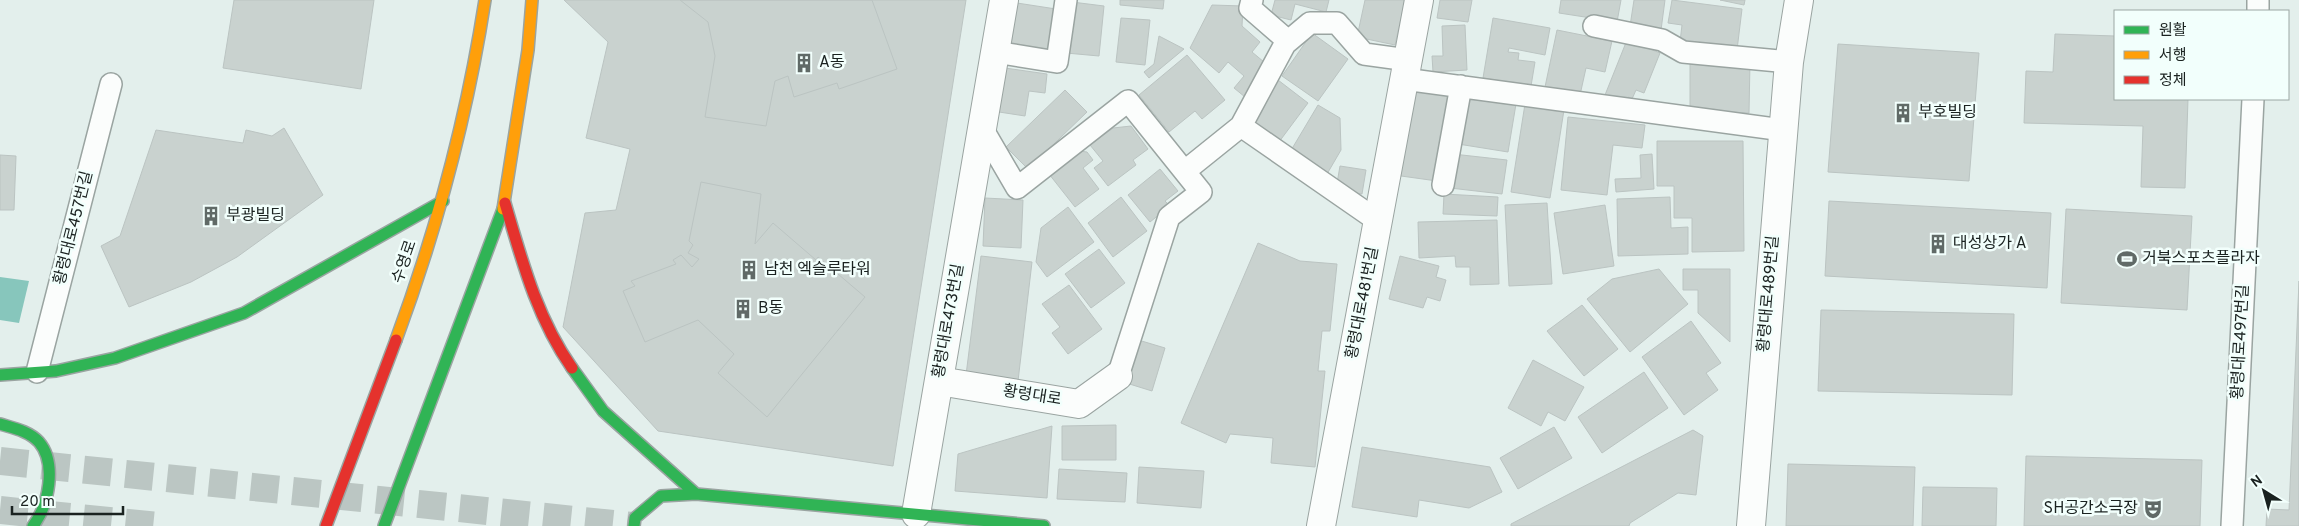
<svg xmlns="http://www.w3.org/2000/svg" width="2299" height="526" font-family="Overpass,'Noto Sans KR',sans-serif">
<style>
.water{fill:#87c6bc}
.building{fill:#c9d2cf;stroke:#bbc4c2}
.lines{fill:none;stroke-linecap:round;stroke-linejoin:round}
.secondary-tunnel{stroke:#bbc6c3;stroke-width:28;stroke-dasharray:28 14;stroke-linecap:butt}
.lane-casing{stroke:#9aa4a1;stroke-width:24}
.street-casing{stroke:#9aa4a1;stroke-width:30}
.fast-casing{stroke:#9aa4a1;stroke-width:14}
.slow-casing{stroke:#9aa4a1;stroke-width:14}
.jam-casing{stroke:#9aa4a1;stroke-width:14}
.lane{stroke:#fbfdfc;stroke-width:21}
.street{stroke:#fbfdfc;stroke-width:28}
.fast{stroke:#30b455;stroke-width:11}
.slow{stroke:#ff9f0a;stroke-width:11}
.jam{stroke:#e5322d;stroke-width:11}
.labels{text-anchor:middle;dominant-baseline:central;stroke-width:5;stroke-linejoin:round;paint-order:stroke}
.poi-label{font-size:16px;fill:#1a2220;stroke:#f2fffc;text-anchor:start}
.street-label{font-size:16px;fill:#1a2220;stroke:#f2fffc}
</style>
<rect width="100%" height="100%" fill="#e3efec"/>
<path class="water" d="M0,277L29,281L19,323L0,320Z"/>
<path class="building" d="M234,0H374L361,89L223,68Z
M564,0H966L893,466L658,431L563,327L585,213L616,210L630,149L586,138L608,42Z
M680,0H872L897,69L839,89L837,83L794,97L788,76L775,81L766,126L705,117L715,56L708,22Z
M1120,0H1164L1163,9L1120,5Z
M1275,0H1329L1326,12L1295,4L1291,20L1271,15Z
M1365,0H1405L1395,45L1357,37Z
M1440,0H1472L1468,22L1437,18Z
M1561,0H1621L1617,22L1559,13Z
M1634,0H1665L1661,30L1630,26Z
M1672,0L1742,9L1737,50L1680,42L1682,25L1668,23Z
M1720,0H1745L1744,5Z
M1072,2L1104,6L1099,56L1066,53Z
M1017,3L1056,9L1049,52L1011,46Z
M1212,5L1243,6L1242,26L1260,42L1252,52L1270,67L1245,97L1234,88L1244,76L1228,62L1219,73L1190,48Z
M1121,18L1150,20L1145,65L1116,62Z
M1493,18L1550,28L1545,55L1509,48L1508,52L1519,53L1518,60L1535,62L1531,86L1483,78Z
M1465,25L1467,70L1433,72L1432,56H1443L1442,26Z
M1557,30L1612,41L1605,72L1586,68L1580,95L1545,87Z
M1312,33L1348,59L1318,101L1282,76Z
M2055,34L2115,36V99H2188L2185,188L2141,187L2143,126L2024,123L2026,71L2053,72Z
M1159,36L1184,49L1149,78L1144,72L1154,64Z
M1627,40L1660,53L1644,93L1636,90L1632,99L1628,97L1626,104L1605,95Z
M1838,44L1979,53L1969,181L1828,172Z
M1187,55L1225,100L1202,119L1195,111L1169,132L1139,95Z
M1690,61H1750L1749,113L1690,112Z
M1005,68L1047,74L1045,93L1029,91L1025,116L999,112Z
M1278,80L1308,103L1276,146L1245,124Z
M1407,88L1450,94L1437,181L1394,175Z
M1065,90L1087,112L1028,169L1006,147Z
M1466,96L1516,104L1508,152L1458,144Z
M1525,104L1564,110L1550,198L1511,192Z
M1318,105L1340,118L1341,150L1327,174L1290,152Z
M1568,117L1645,125L1642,148L1613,145L1607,195L1561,190Z
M1131,126L1148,149L1133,160L1136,165L1108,186L1094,168L1103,161L1090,145L1113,128Z
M284,128L323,195L237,257L191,282L129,307L101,246L120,236L156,130L243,143L246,130L272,136Z
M1657,141H1743L1744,251L1692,252V218H1674V186H1657Z
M1079,151L1087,152L1093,160L1083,168L1099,189L1075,207L1049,174Z
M1453,154L1507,160L1502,194L1450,188Z
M1652,154L1654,189L1616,192L1615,179L1641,178L1640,155Z
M0,155L16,156L14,210H0Z
M1340,166L1366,170L1362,194L1336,189Z
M1160,169L1178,191L1165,201L1170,206L1150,222L1128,195Z
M701,182L761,194L755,244L773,223L816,260L818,257L865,297L767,417L718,373L734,354L698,320L645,342L623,291L635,286L631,281L676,264L673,260L681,255L692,267L699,259L688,253L693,245L689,241Z
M1444,194L1498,197L1497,216L1443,214Z
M1121,197L1147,231L1113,257L1088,223Z
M1670,197L1671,228L1688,227V254L1618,256L1617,199Z
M985,198L1023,200L1021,248L983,246Z
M1829,201L2051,213L2047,288L1825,276Z
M1547,203L1552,284L1509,286L1505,205Z
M1605,205L1614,266L1563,274L1554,213Z
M1068,207L1094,242L1047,277L1036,262L1041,228Z
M2066,209L2192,216L2187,310L2061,303Z
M1497,220L1499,284L1470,285V267H1456L1455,256L1419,258L1418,222Z
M1258,243L1300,261L1337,264L1330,331H1322L1318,371H1325L1315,467L1271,463L1273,438L1230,434L1226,443L1181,423Z
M1099,249L1125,283L1091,308L1065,274Z
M981,256L1032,262L1018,381L966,375Z
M1400,256L1439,266L1436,277L1446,280L1440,301L1427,297L1423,308L1389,299Z
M1659,269L1688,304L1630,352L1587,299L1612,279Z
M1683,269H1730V342L1698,313V290H1683Z
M2299,281V526H2266L2267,509L2289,510Z
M1069,285L1102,329L1068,354L1052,333L1060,327L1042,304Z
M1582,305L1618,349L1584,376L1547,331Z
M1821,310L2014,314L2012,395L1818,391Z
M1691,321L1721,363L1706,373L1718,390L1684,415L1642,357Z
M1135,339L1165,348L1152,391L1123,382Z
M1533,360L1584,387L1565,421L1548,412L1541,426L1508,408Z
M1644,372L1668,408L1602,453L1578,417Z
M1116,425V460H1062V426Z
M1052,426L1047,498L955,491L958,454Z
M1554,427L1572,458L1518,489L1500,458Z
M1693,430L1703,436L1696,495L1678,493L1630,523L1629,526H1511V524Z
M1362,447L1490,467L1502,492L1469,508L1419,500L1417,517L1352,507Z
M2026,456L2202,460L2200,526H2024Z
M1788,464L1915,467L1913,526H1786Z
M1139,467L1204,471L1201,508L1137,503Z
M1059,469L1127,473L1125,502L1057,499Z
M1923,487L1997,488L1996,526H1922Z"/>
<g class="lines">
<path class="secondary-tunnel" d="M0,461L633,526
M0,510L158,526"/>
<defs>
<path id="lane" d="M1252,0L1250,8L1288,41
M2258,11V0
M1594,26L1662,40L1683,52L1789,62
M995,52L1057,62L1066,0
M1404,79L1783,130
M1241,126L1378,221
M982,128L1017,188L1128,101L1201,192L1169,217L1118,376
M1185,171L1241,126L1285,44L1310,23H1337L1364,54L1408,60
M1443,185L1461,86
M37,372L111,84
M2232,526L2253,99"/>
<path id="street" d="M939,381L1079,404L1118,376
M916,514L1004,0
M1321,526L1419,0
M1751,526L1789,62L1799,0"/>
<path id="fast" d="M572,368L603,411L696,494L1044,526
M0,375L56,371L115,358L244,313L443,201
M0,424C13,428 29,431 39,442C57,463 49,505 33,526
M384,526L503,209
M634,526L635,518L661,496L696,494"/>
<path id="slow" d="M503,209L528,50L532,0
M396,340C437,229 467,117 485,0"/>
<path id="jam" d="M505,203C522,261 537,318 572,368
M326,526L396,340"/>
</defs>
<use href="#lane" class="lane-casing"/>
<use href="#street" class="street-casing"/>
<use href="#fast" class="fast-casing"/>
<use href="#slow" class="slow-casing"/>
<use href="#jam" class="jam-casing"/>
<use href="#lane" class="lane"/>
<use href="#street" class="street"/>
<use href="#fast" class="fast"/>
<use href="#slow" class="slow"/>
<use href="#jam" class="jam"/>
</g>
<defs>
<symbol id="building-bare" viewBox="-9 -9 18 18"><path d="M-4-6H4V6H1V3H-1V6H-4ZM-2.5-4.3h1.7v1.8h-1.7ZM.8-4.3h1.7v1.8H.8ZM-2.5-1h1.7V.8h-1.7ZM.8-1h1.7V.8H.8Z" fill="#606a67" stroke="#f2fffc" stroke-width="2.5" paint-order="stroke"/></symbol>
<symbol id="stadium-bare" viewBox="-9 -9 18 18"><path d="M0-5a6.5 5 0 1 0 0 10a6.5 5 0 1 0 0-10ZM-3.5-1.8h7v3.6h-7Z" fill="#606a67" stroke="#f2fffc" stroke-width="2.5" paint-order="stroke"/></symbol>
<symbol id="theatre-bare" viewBox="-9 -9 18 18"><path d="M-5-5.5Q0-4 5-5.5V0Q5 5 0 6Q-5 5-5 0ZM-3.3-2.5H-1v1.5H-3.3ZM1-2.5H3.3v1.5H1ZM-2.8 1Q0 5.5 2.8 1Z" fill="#606a67" stroke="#f2fffc" stroke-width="2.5" paint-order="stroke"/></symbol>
</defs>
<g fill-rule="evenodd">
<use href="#building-bare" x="790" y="49" width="28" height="28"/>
<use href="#building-bare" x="1889" y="99" width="28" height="28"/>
<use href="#building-bare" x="197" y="202" width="28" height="28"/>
<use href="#building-bare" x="1924" y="230" width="28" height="28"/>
<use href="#stadium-bare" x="2113" y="245" width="28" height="28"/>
<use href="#building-bare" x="735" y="256" width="28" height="28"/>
<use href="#building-bare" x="729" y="295" width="28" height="28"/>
<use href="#theatre-bare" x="2139" y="495" width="28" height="28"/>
</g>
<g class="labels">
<g class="poi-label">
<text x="819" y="63">A동</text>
<text x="1918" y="113">부호빌딩</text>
<text x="226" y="216">부광빌딩</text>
<text x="1953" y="244">대성상가 A</text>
<text x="2142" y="259">거북스포츠플라자</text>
<text x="764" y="270">남천 엑슬루타워</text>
<text x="758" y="309">B동</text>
<text x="2138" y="509" text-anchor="end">SH공간소극장</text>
</g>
<g class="street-label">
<text transform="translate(74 228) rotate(-76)">황령대로457번길</text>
<text transform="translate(405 262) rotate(-71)">수영로</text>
<text transform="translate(1769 294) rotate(-85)">황령대로489번길</text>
<text transform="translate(1363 303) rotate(-79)">황령대로481번길</text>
<text transform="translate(949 321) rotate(-80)">황령대로473번길</text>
<text transform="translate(2241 342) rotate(-87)">황령대로497번길</text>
<text transform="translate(1032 396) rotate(9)">황령대로</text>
</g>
</g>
<rect x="2114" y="10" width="175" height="90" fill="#f2fffc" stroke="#9ca7a4"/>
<rect x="2124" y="26" width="25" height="8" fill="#30b455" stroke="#9ca7a4"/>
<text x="2159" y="35" font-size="15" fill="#1a2220">원활</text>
<rect x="2124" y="51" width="25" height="8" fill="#ff9f0a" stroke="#9ca7a4"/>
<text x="2159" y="60" font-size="15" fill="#1a2220">서행</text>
<rect x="2124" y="76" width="25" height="8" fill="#e5322d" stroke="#9ca7a4"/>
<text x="2159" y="85" font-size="15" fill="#1a2220">정체</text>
<g transform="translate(2264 491) rotate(323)" stroke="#f2fffc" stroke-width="4" paint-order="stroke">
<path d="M0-4L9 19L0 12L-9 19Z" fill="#1a2220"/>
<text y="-8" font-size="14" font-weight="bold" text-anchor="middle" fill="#1a2220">N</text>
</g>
<path d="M12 506v8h111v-8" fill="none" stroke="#1a2220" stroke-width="2.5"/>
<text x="20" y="506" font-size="15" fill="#1a2220" stroke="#f2fffc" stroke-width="4" paint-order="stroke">20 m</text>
</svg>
